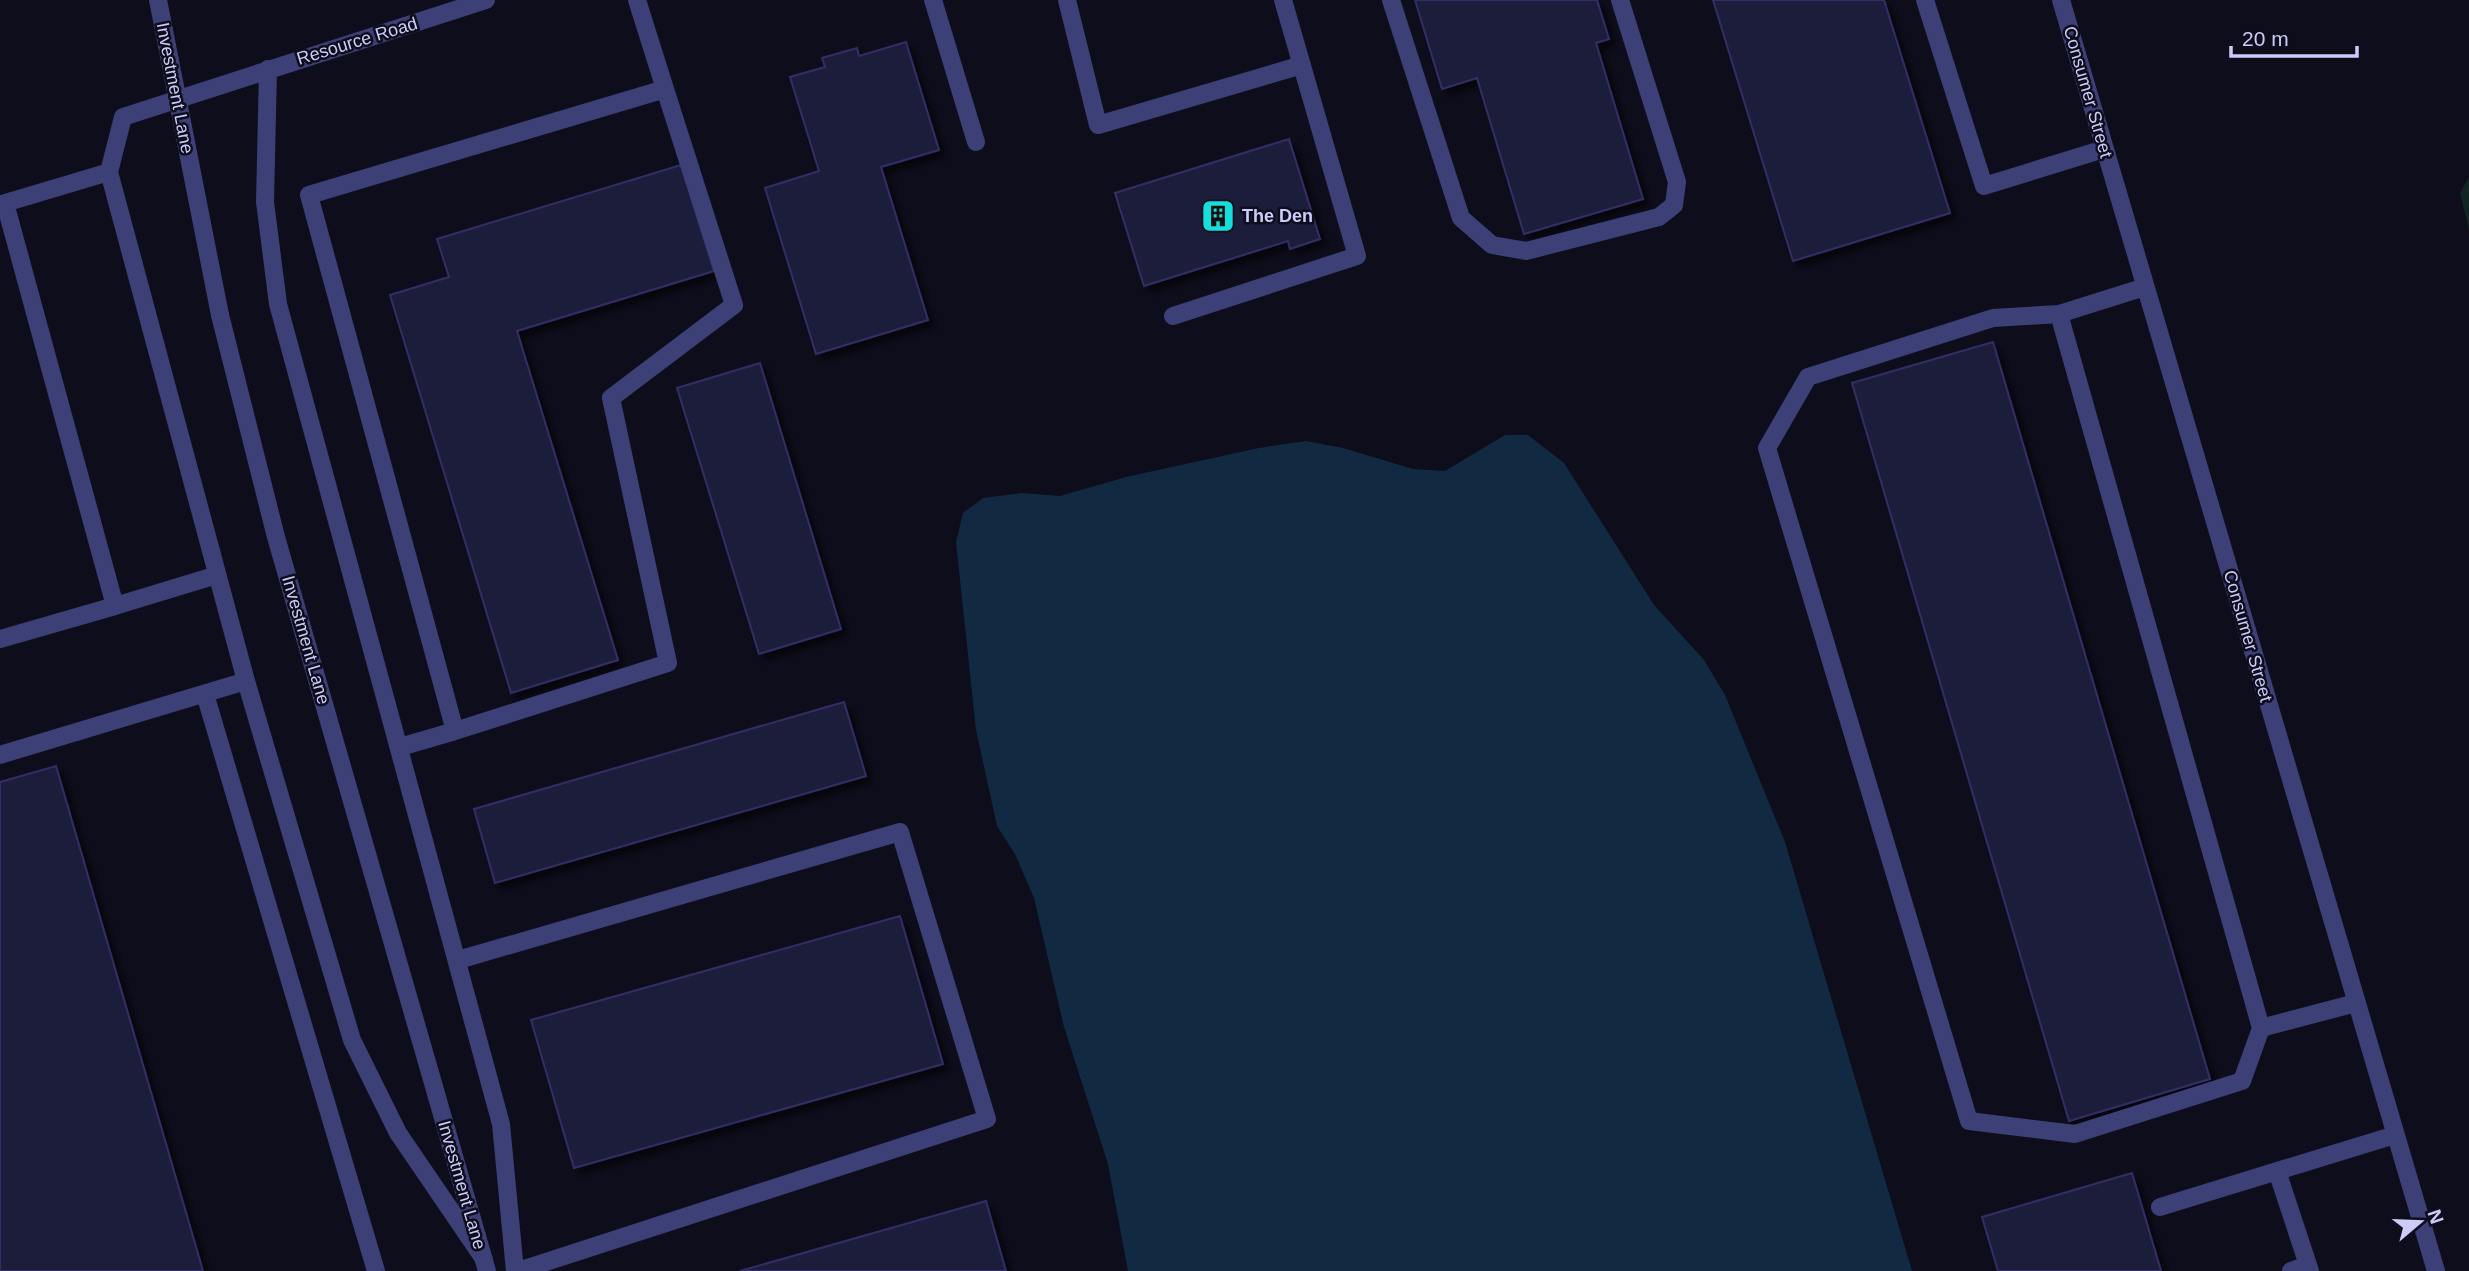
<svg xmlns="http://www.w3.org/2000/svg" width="2469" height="1271" font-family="Helvetica,sans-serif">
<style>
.green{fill:#112522}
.water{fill:#112a41}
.building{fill:#1e1b3b;stroke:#332f65;stroke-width:2;filter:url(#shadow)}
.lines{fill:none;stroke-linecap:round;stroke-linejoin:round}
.minor{stroke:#3c4077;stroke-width:18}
.minor-bridge{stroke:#3c4077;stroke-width:18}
.labels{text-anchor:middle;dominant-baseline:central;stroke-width:5;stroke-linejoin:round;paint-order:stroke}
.street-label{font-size:18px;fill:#ccccfb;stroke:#0e0d1c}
.poi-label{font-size:18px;font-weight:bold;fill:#ccccfb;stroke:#0e0d1c;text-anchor:start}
</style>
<defs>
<filter id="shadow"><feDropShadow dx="6" dy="6" stdDeviation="3.5" flood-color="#0009"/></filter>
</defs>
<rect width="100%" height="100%" fill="#0e0d1c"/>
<path class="green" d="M2469,177V230L2460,193Z"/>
<path class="water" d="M1505,435H1528L1564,463L1654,605L1704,660L1725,695L1785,842L1912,1271H1128L1108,1164L1064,1027L1034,898L1015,854L997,826L976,730L956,542L963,513L983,498L1021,493L1060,496L1126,477L1259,448L1306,441L1343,448L1413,469L1445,471Z"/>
<path class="building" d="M1415,0H1597L1609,39L1596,43L1643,199L1524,234L1477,78L1442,89Z
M1713,0H1884L1950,213L1793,261Z
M906,42L939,150L881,167L928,320L816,354L765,188L819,171L790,77L825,67L822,58L857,48L859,56Z
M1289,139L1320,239L1290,249L1288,241L1144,286L1115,193Z
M681,165L714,271L517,331L618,660L511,693L390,295L449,277L437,239Z
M1993,342L2210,1079L2069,1121L1852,383Z
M760,363L841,629L759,654L677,388Z
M844,702L866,776L495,883L474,809Z
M56,766L203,1271H0V782Z
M900,916L943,1064L574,1168L531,1020Z
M2132,1173L2161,1271H1998L1982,1217Z
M986,1201L1006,1271H740Z"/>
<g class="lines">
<path class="minor" d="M933,0L976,142
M1067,0L1098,125L1302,65
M1391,0L1461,218L1492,245L1526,251L1659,217L1674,205L1677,182L1620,0
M1925,0L1984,186L2104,149
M2061,0L2436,1271
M268,69L265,202L278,304L501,1124L515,1271
M5,203L109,172
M0,205L5,203L115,606L217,575
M2145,287L2059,314L2261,1028L2356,1003
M2059,314L1993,318L1808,377L1767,448L1969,1121L2075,1134L2242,1081L2261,1028
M220,315L276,537L487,1271
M1173,316L1357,256L1283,0
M0,639L115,606
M205,694L376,1271
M455,731L668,663L611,398L734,305L665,89
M400,747L455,731L309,195L665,89L637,0
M0,755L246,681
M458,960L900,832L987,1119L518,1271
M2277,1171L2310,1271
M2160,1207L2395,1135
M484,1259L398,1133L352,1040L246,681L109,172L123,117L486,0
M2291,1271L2308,1265"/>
<path class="minor-bridge" d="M158,0L220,315"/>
</g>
<defs>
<symbol id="building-square" viewBox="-11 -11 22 22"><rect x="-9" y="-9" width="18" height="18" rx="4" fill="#14dfdd" stroke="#0e0d1c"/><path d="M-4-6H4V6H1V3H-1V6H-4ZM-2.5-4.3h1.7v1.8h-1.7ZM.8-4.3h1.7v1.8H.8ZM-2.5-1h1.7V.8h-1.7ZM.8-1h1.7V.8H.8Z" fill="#111"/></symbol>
</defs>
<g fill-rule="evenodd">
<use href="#building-square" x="1199" y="197" width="38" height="38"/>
</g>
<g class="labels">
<g class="street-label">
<text transform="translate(357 41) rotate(-17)">Resource Road</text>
<text transform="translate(175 88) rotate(79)">Investment Lane</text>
<text transform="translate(2088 92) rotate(74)">Consumer Street</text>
<text transform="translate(2248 636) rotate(74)">Consumer Street</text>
<text transform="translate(306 640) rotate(74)">Investment Lane</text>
<text transform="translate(462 1185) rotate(74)">Investment Lane</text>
</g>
<g class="poi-label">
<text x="1242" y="216">The Den</text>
</g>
</g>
<g transform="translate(2420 1222) rotate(71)" stroke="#0e0d1c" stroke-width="5" paint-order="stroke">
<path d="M0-5L12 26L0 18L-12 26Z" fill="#ccccfb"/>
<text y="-10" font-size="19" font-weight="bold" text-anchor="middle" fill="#ccccfb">N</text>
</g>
<path d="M2231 46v10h126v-10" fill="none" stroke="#ccccfb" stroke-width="3.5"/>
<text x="2242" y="46" font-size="21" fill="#ccccfb" stroke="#0e0d1c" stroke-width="5" paint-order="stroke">20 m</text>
</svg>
